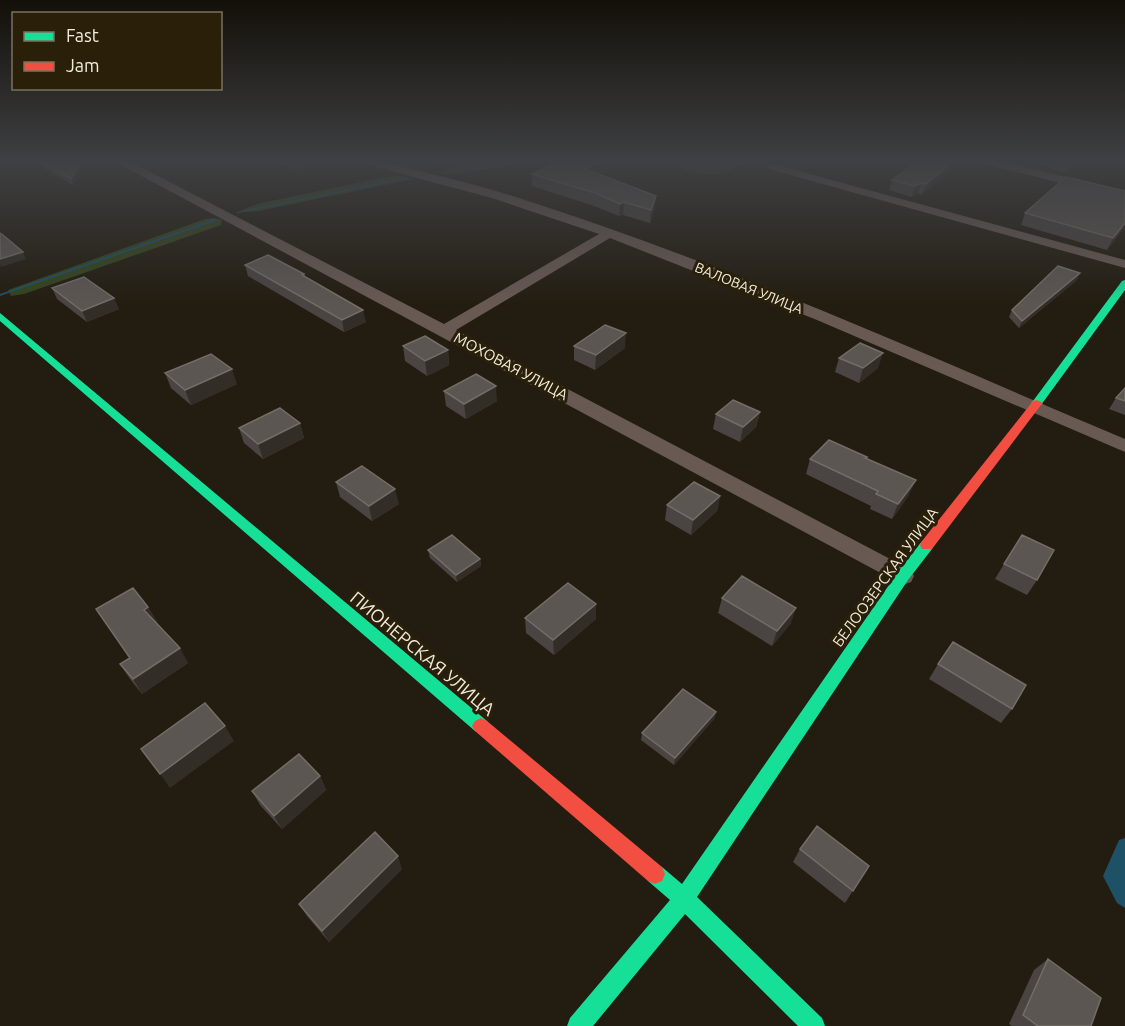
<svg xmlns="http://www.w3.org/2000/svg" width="1125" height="1026" font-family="Ubuntu,sans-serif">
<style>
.green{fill:#34441d}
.water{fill:#1e5165}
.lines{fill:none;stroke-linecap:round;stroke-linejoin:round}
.stream{fill:#1e5165;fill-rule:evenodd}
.street{fill:#685953;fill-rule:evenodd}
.fast{fill:#16e098;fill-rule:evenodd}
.jam{fill:#f24e42;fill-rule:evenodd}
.wall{fill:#4a4442}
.shaded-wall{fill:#332d27}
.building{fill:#5c5652;stroke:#736d68;stroke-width:1.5}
.labels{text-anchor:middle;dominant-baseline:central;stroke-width:6;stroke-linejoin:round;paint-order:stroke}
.far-street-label{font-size:14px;fill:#f1ebdd;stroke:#2a200a}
.street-label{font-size:15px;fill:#f1ebdd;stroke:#2a200a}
.near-street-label{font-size:18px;fill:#f1ebdd;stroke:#2a200a}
</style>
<rect width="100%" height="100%" fill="#231d11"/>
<path class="green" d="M515,160H550L451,174L442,173L445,169Z
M668,160H746C743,165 740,166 735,168C712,179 688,175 668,160Z
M404,176L413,179L258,211L244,212L242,210L261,203L387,177Z
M214,218L222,220L221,225L24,294L11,296L8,290L205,219Z"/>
<path class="water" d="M1125,838V908L1117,903L1103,876L1119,840Z"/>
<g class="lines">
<path class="stream" d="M527,160H538L442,174L440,173Z
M406,177H407V179L238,213L236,212Z
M214,219L218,220L0,296V294Z"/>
<path class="street" d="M112,160H127L444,324L599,234L492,198L357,162L355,160H375C423,172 472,183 519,198C727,264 925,355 1125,439V452L817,320L610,238L456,330L911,570L914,576L911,582L903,585Z
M975,160H995L1125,191V199L977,162Z
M773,164L1125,260V268L769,169L767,167Z"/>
<path class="fast" d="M1125,280V290L1041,405H1033L1031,403L1033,401L1122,281Z
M0,313L487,721L490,726L487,731L481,734L475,731L0,321Z
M927,540L932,541L934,545L932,549L908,580L697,897L822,1018L825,1026H798L685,914L593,1026H567L570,1018L670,900L648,881L645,874L648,867L655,864L662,867L682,884L898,572L922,541Z"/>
<path class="jam" d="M1037,400L1043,403L1041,405L932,549H922L920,545L922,541L1033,401Z
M481,718L487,721L662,867L665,874L662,881L655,884L648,881L475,731L472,726L475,721Z"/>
</g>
<path class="wall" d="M30,160H71L82,171L73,185Z
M266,160H327L299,171Z
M562,160H611L610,168L598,174L655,208L650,223L623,215L619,216L594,206L532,186V174Z
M964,160L922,195L918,193L912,197L889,190L892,180Z
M1030,160H1081L1066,172L1029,163Z
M1125,191V226L1107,250L1021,225L1025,213Z
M245,265L304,274L305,276L366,322L344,332L248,276Z
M1077,280L1019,328L1009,317L1012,310Z
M52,288L119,309L87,322L57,299Z
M403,346L448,350L449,365L427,376L405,361Z
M574,346L625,348L595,370L574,360Z
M839,358L878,368L859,383L835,372Z
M165,373L237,384L191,405L171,388Z
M1125,388V415L1109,409L1116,398Z
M444,391L497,401L466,419L446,406Z
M760,412L756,427L740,442L713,429L716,414Z
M300,423L304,438L263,459L244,443L239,428Z
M867,457L866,459L909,495L892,519L870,509L871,506L806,474L810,459Z
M336,482L399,504L372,521L340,497Z
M720,496L717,511L691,535L665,520L667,505Z
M428,550L480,559L481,566L457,582L430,558Z
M1004,564L1037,580L1027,595L995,579Z
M722,598L791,623L772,646L718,613Z
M148,607L157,622L156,623L188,663L142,694L130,679L120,664L130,658L96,609Z
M525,618L596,619L554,655L526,633Z
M938,664L1012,709L1001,723L929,679Z
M716,712L714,719L674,765L641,740L642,733Z
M320,776L326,790L282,829L260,805L252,791Z
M800,849L869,866L845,903L793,862Z
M402,869L329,942L307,916L299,904Z
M1048,959L1091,1026H1012L1009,1024L1034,970Z"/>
<path class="shaded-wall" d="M305,160H327L299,171L297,163Z
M603,160H611L610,168L585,181V169Z
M955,160H964L922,195L926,184Z
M1074,160H1081L1066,172L1070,163Z
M79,165L82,171L73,185L71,179Z
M921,183L918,193L912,197L915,186Z
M656,196L655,208L650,223L651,210Z
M624,202L623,215L619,216L620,204Z
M1125,223V226L1107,250L1113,238Z
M23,252L26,259L1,267L0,264V259Z
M1080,273L1077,280L1019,328L1022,321Z
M114,298L119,309L87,322L82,311Z
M363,310L366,322L344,332L342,320Z
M626,333L625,348L595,370L596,355Z
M448,350L449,365L427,376L425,361Z
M883,353L878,368L859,383L863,368Z
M232,369L237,384L191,405L185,390Z
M496,386L497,401L466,419L464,404Z
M760,412L756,427L740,442L743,427Z
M300,423L304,438L263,459L258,444Z
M916,480L909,495L892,519L898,504Z
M395,489L399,504L372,521L369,506Z
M720,496L717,511L691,535L693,520Z
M480,559L481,566L457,582L456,575Z
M596,604V619L554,655L553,640Z
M148,607L157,622L153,625L144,610Z
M796,608L791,623L772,646L777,631Z
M180,648L188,663L142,694L133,679Z
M716,712L714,719L674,765L675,758Z
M225,726L234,741L170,788L160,774Z
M320,776L326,790L282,829L274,816Z
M398,856L402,869L329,942L322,931Z"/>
<path class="building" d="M37,160H71L79,165L71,179Z
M288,160H305L297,163Z
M562,160H603L585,169L656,196L651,210L624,202L620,204L595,193L532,174Z
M919,160H955L926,184L921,183L915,186L892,180Z
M1059,160H1074L1070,163Z
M1066,177L1125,191V223L1113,238L1025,213Z
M0,233L3,235L23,252L0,259Z
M268,255L304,274L302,275L363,310L342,320L245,265Z
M1058,266L1080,273L1022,321L1012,310Z
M84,277L114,298L82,311L52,288Z
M605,325L626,333L596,355L574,346Z
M425,336L448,350L425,361L403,346Z
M860,343L883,353L863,368L839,358Z
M211,354L232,369L185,390L165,373Z
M476,374L496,386L464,404L444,391Z
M1125,388V401L1116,398Z
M733,400L760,412L743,427L716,414Z
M280,408L300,423L258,444L239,428Z
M829,440L867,457L865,458L916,480L898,504L876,494L878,491L810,459Z
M362,466L395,489L369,506L336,482Z
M694,482L720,496L693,520L667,505Z
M452,535L480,559L456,575L428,550Z
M1022,535L1054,550L1037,580L1004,564Z
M742,576L796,608L777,631L722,598Z
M568,583L596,604L553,640L525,618Z
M133,588L148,607L144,610L180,648L133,679L120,664L130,658L96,609Z
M953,642L1026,685L1012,709L938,664Z
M683,689L716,712L675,758L642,733Z
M205,703L225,726L160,774L141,749Z
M299,754L320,776L274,816L252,791Z
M817,826L869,866L853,891L800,849Z
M375,832L398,856L322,931L299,904Z
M1048,959L1101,998L1091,1026H1038L1023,1015Z"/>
<linearGradient id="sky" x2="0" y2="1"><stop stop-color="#131009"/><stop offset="0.53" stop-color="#3f4043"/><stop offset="1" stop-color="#3f4043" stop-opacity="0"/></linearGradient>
<rect width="1125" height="304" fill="url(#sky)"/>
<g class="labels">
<g class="far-street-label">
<text transform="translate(749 288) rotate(22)">ВАЛОВАЯ УЛИЦА</text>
</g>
<g class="street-label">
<text transform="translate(511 366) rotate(28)">МОХОВАЯ УЛИЦА</text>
<text transform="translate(885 577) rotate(-54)">БЕЛООЗЕРСКАЯ УЛИЦА</text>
</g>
<g class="near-street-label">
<text transform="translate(423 653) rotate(40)">ПИОНЕРСКАЯ УЛИЦА</text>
</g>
</g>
<rect x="12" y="12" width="210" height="78" fill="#2a200a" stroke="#7a715e" stroke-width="1.5"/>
<rect x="24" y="32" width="30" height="9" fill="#16e098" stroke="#7a715e" stroke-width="1.5"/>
<text x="66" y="42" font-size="18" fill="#f1ebdd">Fast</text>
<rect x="24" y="62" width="30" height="9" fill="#f24e42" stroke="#7a715e" stroke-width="1.5"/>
<text x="66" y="72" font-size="18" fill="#f1ebdd">Jam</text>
</svg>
